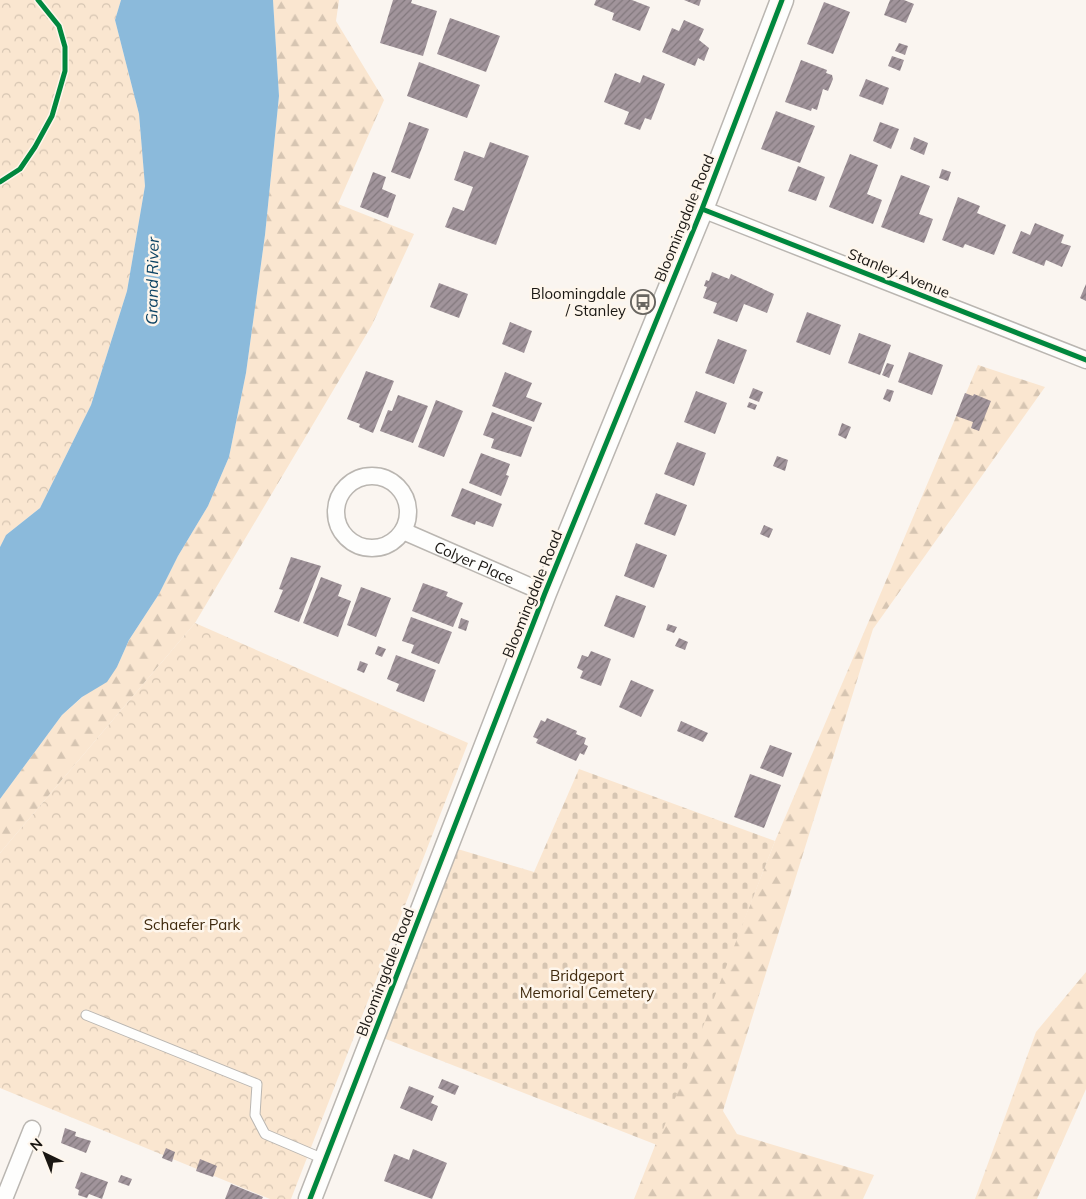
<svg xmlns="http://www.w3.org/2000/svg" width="1086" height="1199" font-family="Mulish,sans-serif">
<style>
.forest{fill:url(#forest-firs)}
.cemetery{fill:url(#cemetery-stones)}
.park{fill:url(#park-crowns)}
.water{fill:#8bbadb}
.building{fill:url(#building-hatch)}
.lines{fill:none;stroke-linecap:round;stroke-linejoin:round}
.service-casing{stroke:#bab6b1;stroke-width:11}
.minor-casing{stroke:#bab6b1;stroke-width:19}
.secondary-casing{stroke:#bab6b1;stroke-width:25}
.service{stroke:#fefefd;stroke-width:9}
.minor{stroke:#fefefd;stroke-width:16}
.secondary{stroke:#fefefd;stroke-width:22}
.cycleway-casing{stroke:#fef6ec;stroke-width:8}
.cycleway{stroke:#00873e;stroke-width:5}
.labels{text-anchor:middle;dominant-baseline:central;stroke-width:5;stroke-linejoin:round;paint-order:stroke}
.street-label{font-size:15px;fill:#1a1713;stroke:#fef6ec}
.poi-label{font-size:15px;fill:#1a1713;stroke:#fef6ec;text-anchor:end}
.park-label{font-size:15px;fill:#402a0e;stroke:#fef6ec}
.water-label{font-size:16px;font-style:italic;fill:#0b4364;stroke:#fef6ec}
</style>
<defs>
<pattern id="forest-firs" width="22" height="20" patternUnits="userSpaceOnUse" patternTransform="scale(1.25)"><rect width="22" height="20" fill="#fae6d0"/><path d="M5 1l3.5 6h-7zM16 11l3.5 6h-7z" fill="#d6c5b2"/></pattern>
<pattern id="cemetery-stones" width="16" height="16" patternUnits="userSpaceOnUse" patternTransform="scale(1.25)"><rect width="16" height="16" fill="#fae6d0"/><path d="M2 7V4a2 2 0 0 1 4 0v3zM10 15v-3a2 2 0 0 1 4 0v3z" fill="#d6c5b2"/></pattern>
<pattern id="park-crowns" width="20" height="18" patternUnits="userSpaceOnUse" patternTransform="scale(1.25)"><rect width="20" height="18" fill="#fae6d0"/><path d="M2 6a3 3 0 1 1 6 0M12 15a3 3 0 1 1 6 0" fill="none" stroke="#d6c5b2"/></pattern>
<pattern id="building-hatch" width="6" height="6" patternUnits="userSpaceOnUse" patternTransform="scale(1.25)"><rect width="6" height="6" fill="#a1949b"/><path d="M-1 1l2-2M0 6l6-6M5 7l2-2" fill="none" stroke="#82787d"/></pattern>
</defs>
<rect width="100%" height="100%" fill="#faf5f0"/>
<path class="forest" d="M273,0H339L336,21L384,100L338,204L414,234L372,325L195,623L0,853V799L62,715L117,667L129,640L159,594L178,556L208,506L229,457L246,373L265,235L279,96Z
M978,365L1045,387L873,629L723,1111L737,1134L874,1175L863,1199H634L775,841Z
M1086,972V1089L1037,1199H975L1036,1032Z"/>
<path class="cemetery" d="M579,769L775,841L657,1145L378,1036L451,847L534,872Z"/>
<path class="park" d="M0,0H121L115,20L139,114L145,186L127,291L91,405L40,508L6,535L0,547Z
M195,623L468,743L291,1199H270L0,1088V853Z"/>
<path class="water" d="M121,0H273L279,96L265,235L246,373L229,457L208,506L178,556L159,594L129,640L117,667L107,682L82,697L62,715L0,799V547L6,535L40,508L91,405L127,291L145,186L139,114L115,20Z"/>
<path class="building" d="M393,0H412L411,3L437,11L423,56L380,43Z
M596,0H632L650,7L640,31L612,20L614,13L594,5Z
M684,0H701L699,6Z
M890,0H904L914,4L906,23L884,15Z
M824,2L850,12L833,54L807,44Z
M450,18L500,36L486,72L437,54Z
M684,20L704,29L699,40L709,48L704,61L698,58L695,66L662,52L672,28L679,31Z
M899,43L908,46L905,55L895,51Z
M892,56L904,60L900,71L888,66Z
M801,60L827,70L826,73L832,75L833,79L828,91L823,89L817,110L812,108L811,111L785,102Z
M419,62L480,85L467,118L407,96Z
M615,73L640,83L643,75L665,84L651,120L645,118L640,130L624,124L629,112L604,102Z
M866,79L889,88L883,105L859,96Z
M776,111L815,126L800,163L761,149Z
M409,122L429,129L410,179L391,172Z
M880,122L899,129L891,149L873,141Z
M914,137L928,143L924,155L910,149Z
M490,142L529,156L496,245L445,227L453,207L464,211L473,187L454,180L464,151L484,158Z
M850,154L878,165L867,194L882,200L873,224L829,207Z
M798,166L825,177L816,201L788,191Z
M942,169L951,172L948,181L939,178Z
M373,172L386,177L382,189L396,195L388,218L360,207Z
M901,175L930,186L919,214L933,219L924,243L881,227Z
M958,197L980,206L977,213L1006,225L994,255L965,244L963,248L942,240Z
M1035,223L1064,235L1061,243L1071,246L1062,267L1046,260L1044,266L1012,253L1021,231L1030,235Z
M712,272L729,279L731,274L774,294L767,313L744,304L737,322L713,313L717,303L703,298L707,287L704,286L706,280L709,281Z
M439,283L468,294L459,318L430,307Z
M1086,284V301L1080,298Z
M807,312L841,325L830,355L796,342Z
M510,322L532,331L524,353L502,344Z
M859,333L891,345L880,375L848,363Z
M718,339L747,350L734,384L705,373Z
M909,352L943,365L932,395L898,382Z
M887,363L894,365L889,378L882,375Z
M366,371L394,381L373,433L359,427L360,424L347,419Z
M505,372L532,383L526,397L542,403L534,422L492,406Z
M753,388L763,392L759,402L749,398Z
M887,389L894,391L890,402L883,399Z
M696,391L727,403L715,434L684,422Z
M965,393L973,396L974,394L991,401L979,431L971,428L973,422L956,416Z
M398,395L428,406L413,443L380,431L388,410L392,411Z
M436,400L463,411L444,457L418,447Z
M749,402L757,405L755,410L747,407Z
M492,412L532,427L521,457L491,448L494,439L483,435Z
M842,423L851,427L846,439L838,435Z
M677,442L706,453L694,486L664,474Z
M481,453L510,464L506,475L509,476L501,496L469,483Z
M777,456L788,460L785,471L773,466Z
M462,488L502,504L493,527L476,521L475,525L451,516Z
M656,493L687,505L675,536L644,524Z
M764,525L773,529L769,538L760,534Z
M636,543L667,555L654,588L624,576Z
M291,557L321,566L299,622L274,612L283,590L279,589Z
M321,577L342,585L338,596L351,601L338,637L303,623Z
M423,583L448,592L446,596L463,603L453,627L412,611Z
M361,587L391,598L376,637L347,625Z
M616,595L646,606L634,638L604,626Z
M411,617L452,632L439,664L411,653L414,645L402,641Z
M461,618L469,621L466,631L458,628Z
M668,624L677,627L674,633L666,630Z
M679,638L688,642L685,650L675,646Z
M378,646L386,649L382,657L375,654Z
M591,651L611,659L601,686L580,678L583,671L577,668L582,655L588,657Z
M396,655L436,670L424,702L396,691L399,684L387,679Z
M360,661L368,664L364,673L357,670Z
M631,680L654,690L641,717L619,707Z
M547,718L577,731L576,734L586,738L584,744L588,746L584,755L580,753L576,761L536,743L538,739L533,737L541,720L545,722Z
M681,721L708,733L703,742L677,731Z
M770,745L792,753L783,777L760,768Z
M750,774L781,785L764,828L734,817Z
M442,1079L459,1086L455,1095L438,1088Z
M409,1086L434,1096L431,1103L438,1106L432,1121L400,1108Z
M65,1128L76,1132L75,1136L91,1141L86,1153L61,1143Z
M166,1148L175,1152L172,1162L162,1158Z
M413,1149L447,1163L432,1199L384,1181L394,1154L409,1160Z
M200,1159L217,1166L213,1177L196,1171Z
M81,1172L108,1182L102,1199L89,1194L87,1198L78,1195L79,1190L75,1188Z
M121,1175L132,1179L129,1186L118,1182Z
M231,1184L263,1197L262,1199H225Z"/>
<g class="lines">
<defs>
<path id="service" d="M86,1015L257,1084L255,1115L265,1134L326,1160"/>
<g id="minor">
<path d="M702,209L1086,360"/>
<circle cx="372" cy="512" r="36"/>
<path id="s1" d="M403,531L545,593"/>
<path d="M4,1199L32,1129"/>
</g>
<path id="secondary" d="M310,1199L545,593L702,209L782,0"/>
</defs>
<use href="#service" class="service-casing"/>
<use href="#minor" class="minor-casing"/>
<use href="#secondary" class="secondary-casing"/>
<use href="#service" class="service"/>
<use href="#minor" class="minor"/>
<use href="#secondary" class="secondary"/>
<defs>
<path id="cycleway" d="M0,182L20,169L35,147L52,116L65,71V47L59,26L38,0
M702,209L1086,360
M310,1199L545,593L702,209L782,0"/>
</defs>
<use href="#cycleway" class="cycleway-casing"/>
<use href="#cycleway" class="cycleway"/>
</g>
<defs>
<symbol id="bus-ring" viewBox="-11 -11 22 22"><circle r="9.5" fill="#fef6ec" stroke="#686560" stroke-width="1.5"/><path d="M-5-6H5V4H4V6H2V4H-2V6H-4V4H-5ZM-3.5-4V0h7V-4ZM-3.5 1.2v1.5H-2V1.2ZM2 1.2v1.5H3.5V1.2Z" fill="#686560"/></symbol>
</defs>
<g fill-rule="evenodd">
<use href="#bus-ring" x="629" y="288" width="28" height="28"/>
</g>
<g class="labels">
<g class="street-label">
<text transform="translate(684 218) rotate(-68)">Bloomingdale Road</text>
<text transform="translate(899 273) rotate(22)">Stanley Avenue</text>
<text stroke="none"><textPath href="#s1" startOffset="78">Colyer Place</textPath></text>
<text transform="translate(532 594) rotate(-68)">Bloomingdale Road</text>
<text transform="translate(385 972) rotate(-69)">Bloomingdale Road</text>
</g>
<g class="poi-label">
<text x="626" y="293">Bloomingdale<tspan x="626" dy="17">/ Stanley</tspan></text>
</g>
<g class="park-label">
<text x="192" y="924">Schaefer Park</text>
<text x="587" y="975">Bridgeport<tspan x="587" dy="17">Memorial Cemetery</tspan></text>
</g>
<g class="water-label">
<text transform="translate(152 281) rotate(-89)">Grand River</text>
</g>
</g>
<g transform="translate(45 1154) rotate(317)" stroke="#fef6ec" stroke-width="4" paint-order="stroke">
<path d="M0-4L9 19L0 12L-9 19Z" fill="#1a1713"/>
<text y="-8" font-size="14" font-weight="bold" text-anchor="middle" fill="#1a1713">N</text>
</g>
</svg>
